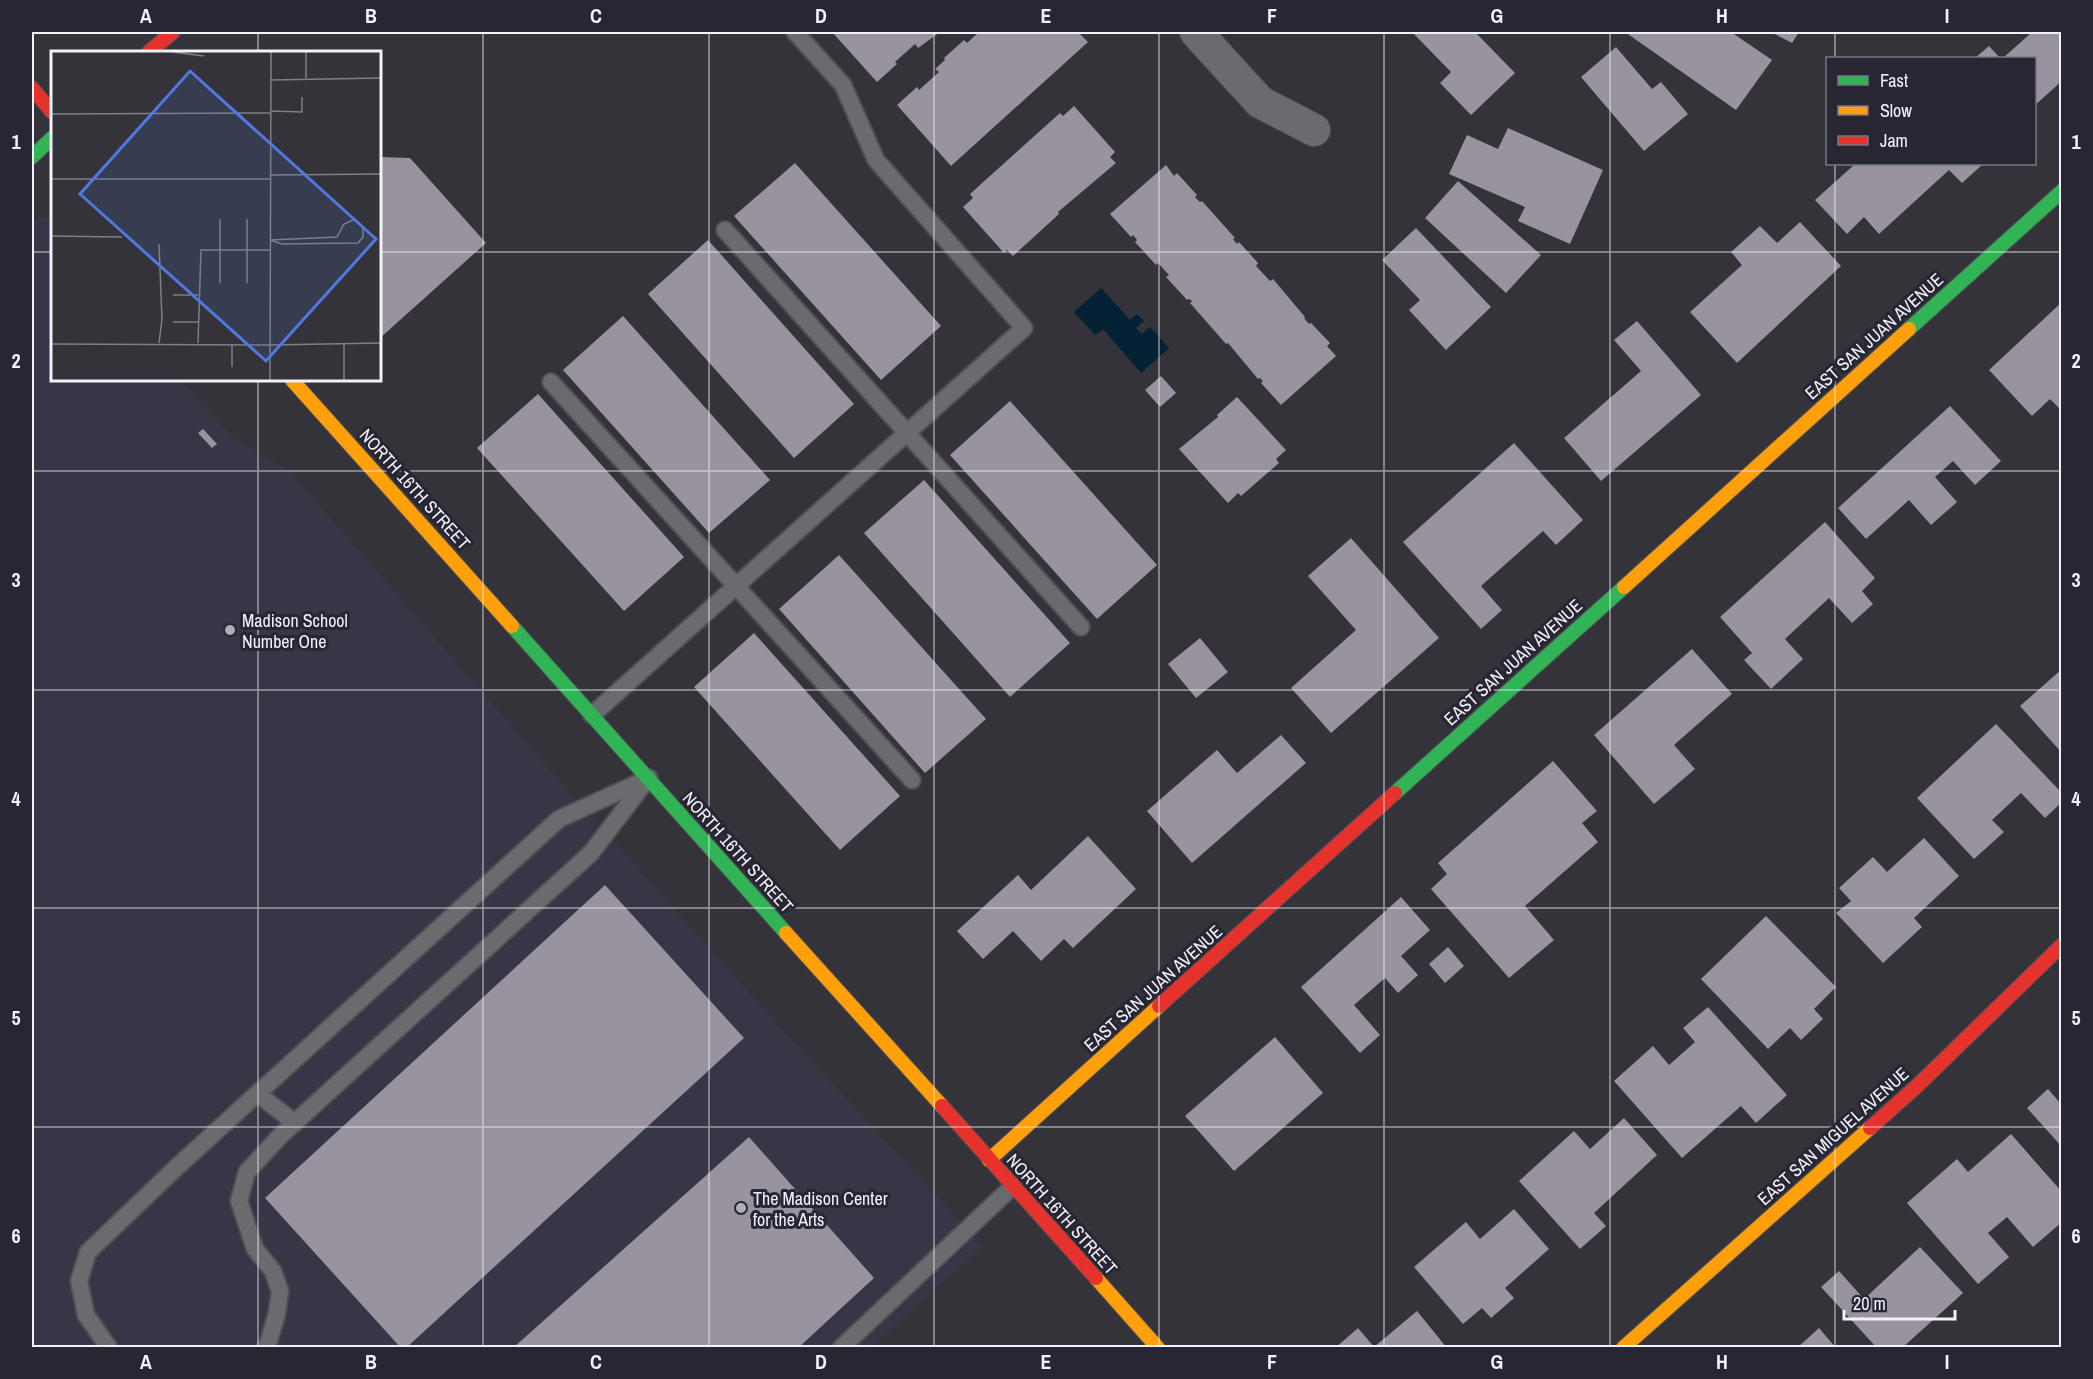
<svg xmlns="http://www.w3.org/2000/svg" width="2093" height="1379" font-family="'Archivo Narrow',sans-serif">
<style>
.built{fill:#363646}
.water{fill:#052136}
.building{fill:#98939e}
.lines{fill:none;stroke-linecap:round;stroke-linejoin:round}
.lane-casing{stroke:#4f4f54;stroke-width:20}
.street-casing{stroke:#4f4f54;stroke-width:34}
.fast-casing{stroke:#4f4f54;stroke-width:16}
.slow-casing{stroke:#4f4f54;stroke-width:16}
.jam-casing{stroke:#4f4f54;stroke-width:16}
.lane{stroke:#6a6a6f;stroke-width:16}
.street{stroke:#6a6a6f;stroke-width:32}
.fast{stroke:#30b455;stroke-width:14}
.slow{stroke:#ff9f0a;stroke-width:14}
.jam{stroke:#e5322d;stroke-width:14}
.grid{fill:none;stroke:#f2f2fa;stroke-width:1.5;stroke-opacity:0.55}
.poi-dot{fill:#afafb6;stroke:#272632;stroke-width:2}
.labels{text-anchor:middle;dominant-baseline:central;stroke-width:6;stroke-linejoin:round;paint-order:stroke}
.street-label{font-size:18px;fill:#f2f2fa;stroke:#272632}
.poi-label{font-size:18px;fill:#f2f2fa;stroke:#272632;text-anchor:start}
.inset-road{fill:none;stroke:#7f7f86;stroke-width:1.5}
.view{fill:#5277e0;fill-opacity:0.15;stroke:#5277e0;stroke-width:3}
.inset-edge{fill:none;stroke:#f2f2fa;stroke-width:3}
.neatline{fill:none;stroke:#f2f2fa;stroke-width:2}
.grid-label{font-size:20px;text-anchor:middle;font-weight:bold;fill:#f2f2fa}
</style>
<rect width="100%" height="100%" fill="#333339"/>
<path class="built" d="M42,217L52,218V380H181L231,435L291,473L565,787L759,1004L983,1246L871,1347H32V220Z"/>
<path class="water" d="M1101,288L1130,320L1137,314L1144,321L1136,328L1142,334L1150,327L1169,348L1141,373L1103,329L1095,335L1074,312Z"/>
<path class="building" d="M832,32H940L918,48L915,44L895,62L897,64L877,82Z
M979,32H1078L1088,42L951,166L897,105L917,87L919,90L939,72L935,69L945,60L944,58L964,40L967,43Z
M1412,32H1475L1515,73L1471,115L1440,83L1451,72Z
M1625,32H1731L1772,60L1736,110Z
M1771,32H1799L1792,43Z
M2030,32H2062V81L2034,106V58H2003L2031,33Z
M1989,46L2000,58H1975Z
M1616,47L1652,89L1661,82L1688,114L1644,151L1581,77Z
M1074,106L1115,152L1110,157L1116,163L1058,212L1059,214L1013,256L1007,250L1004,253L963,207L973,198L970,194L1060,113L1063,116Z
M1508,128L1603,170L1570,244L1518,221L1525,207L1449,174L1467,135L1498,149Z
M380,157L410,158L486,243L380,338Z
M795,163L941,326L881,380L734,216Z
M1855,164H1983L1962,183L1949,170L1879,234L1864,217L1847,234L1815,200Z
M1166,165L1174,176L1177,173L1197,195L1195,197L1200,202L1202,201L1235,238L1233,239L1237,244L1239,242L1258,263L1256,266L1270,281L1273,279L1305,317L1304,318L1309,324L1311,323L1330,343L1327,346L1336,356L1281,405L1261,383L1263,381L1260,378L1258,379L1228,343L1226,344L1190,303L1192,301L1189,299L1187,300L1166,277L1169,275L1158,263L1156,265L1135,242L1137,240L1133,235L1131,237L1110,214Z
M1458,181L1541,255L1506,293L1425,218Z
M1800,222L1841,266L1737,363L1690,312L1742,265L1731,252L1760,226L1777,243Z
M1416,228L1491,307L1446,350L1409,310L1420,300L1382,260Z
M708,240L854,404L794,458L648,294Z
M2062,302V411L2050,399L2032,416L1989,370Z
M623,316L770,480L709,533L563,370Z
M1637,321L1701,395L1601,481L1564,438L1641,371L1614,340Z
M1161,376L1176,393L1160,407L1145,390Z
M538,394L684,557L624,611L477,448Z
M1237,397L1286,450L1276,459L1279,463L1241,496L1238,493L1228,503L1179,449L1218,417L1217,415Z
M1010,401L1157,565L1097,619L950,455Z
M1950,406L2001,461L1975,485L1953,461L1935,477L1957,502L1931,525L1909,500L1866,539L1838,508Z
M203,429L217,444L212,448L198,433Z
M1514,443L1583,520L1556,545L1543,531L1481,586L1502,610L1481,629L1403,542Z
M924,480L1070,643L1010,697L864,533Z
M1825,522L1875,578L1862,591L1873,604L1852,623L1829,598L1785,639L1803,659L1771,689L1744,660L1752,653L1720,617Z
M1351,538L1439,638L1331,733L1291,688L1356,630L1308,576Z
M839,555L986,719L925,773L779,609Z
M754,633L900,796L840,850L694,687Z
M1200,638L1228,672L1196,698L1168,664Z
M1692,649L1732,694L1674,745L1695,769L1654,804L1594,735Z
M2062,669V753L2020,706Z
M1996,724L2062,793V802L2045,818L2021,793L1992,820L2004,832L1974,859L1917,798Z
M1281,735L1306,763L1192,863L1147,811L1217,750L1237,773Z
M1553,761L1597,811L1582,823L1598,842L1525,906L1554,940L1509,978L1431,889L1447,874L1438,863Z
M1088,836L1136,889L1073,948L1064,939L1041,961L1013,931L983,959L957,931L1018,875L1031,890Z
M1924,838L1959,876L1914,918L1922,927L1883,963L1836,913L1851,901L1839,888L1873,857L1887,872Z
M605,885L744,1038L406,1348H401L265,1198Z
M1401,897L1430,930L1401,956L1418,975L1398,993L1385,978L1354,1005L1380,1035L1360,1053L1301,987Z
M1766,916L1836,987L1814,1009L1823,1019L1801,1040L1790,1028L1768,1049L1701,979Z
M1448,947L1464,966L1445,983L1429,964Z
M1708,1007L1787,1095L1756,1123L1741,1106L1682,1158L1614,1081L1653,1046L1669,1065L1695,1042L1683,1028Z
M1275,1037L1323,1093L1234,1171L1185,1116Z
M2048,1089L2062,1105V1147L2027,1108Z
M1624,1118L1657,1155L1594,1213L1606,1226L1580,1249L1519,1181L1574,1131L1590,1149Z
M2011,1134L2062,1192V1222L2033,1247L2007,1217L1988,1233L2009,1257L1978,1284L1907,1203L1957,1159L1968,1172Z
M749,1137L874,1278L798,1348H513Z
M1514,1209L1549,1249L1505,1288L1514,1298L1491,1318L1482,1308L1463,1324L1414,1267L1466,1222L1480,1239Z
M1920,1247L1963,1293L1902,1348H1877L1821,1287L1839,1271L1864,1299Z
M1417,1311L1447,1348H1335L1358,1328L1374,1347Z
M1819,1328L1836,1348H1797Z"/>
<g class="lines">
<defs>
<path id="lane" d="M725,230L1081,627
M551,382L912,780
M592,715L1024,328L876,160L843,85L795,32
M258,1094L295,1123
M109,1348L86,1315L79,1281L88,1252L179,1165L559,819L649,778
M265,1348L268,1344L277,1313L280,1291L273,1271L255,1249L239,1201L247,1172L280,1136L591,853L646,781
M841,1348L1013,1186"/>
<path id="street" d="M1196,32L1260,102L1314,130"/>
<path id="fast" d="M32,157L52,138
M1909,329L2062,191
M512,626L786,933
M1395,793L1624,587"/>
<path id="slow" d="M292,380L512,626
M1624,587L1909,329
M786,933L942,1106
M989,1160L1159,1006
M1096,1278L1158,1348
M1623,1348L1870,1128"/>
<path id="jam" d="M149,52L173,32
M32,88L52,112
M1159,1006L1395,793
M942,1106L1096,1278
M1870,1128L1916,1087L2062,945"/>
</defs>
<use href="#lane" class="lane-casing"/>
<use href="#street" class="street-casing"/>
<use href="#fast" class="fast-casing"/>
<use href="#slow" class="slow-casing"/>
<use href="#jam" class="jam-casing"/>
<use href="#lane" class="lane"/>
<use href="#street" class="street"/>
<use href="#fast" class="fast"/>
<use href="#slow" class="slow"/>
<use href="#jam" class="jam"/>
</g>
<path class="grid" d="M258,32V52M483,32V1348M709,32V1348M934,32V1348M1159,32V1348M1384,32V1348M1610,32V1348M1835,32V58M1835,164V1348M32,252H52M380,252H2062M258,380V1348M32,471H2062M32,690H2062M32,908H2062M32,1127H2062"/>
<g class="poi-dot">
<circle cx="230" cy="630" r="6"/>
<circle cx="741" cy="1208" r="6"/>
</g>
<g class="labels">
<g class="street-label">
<text transform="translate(1874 336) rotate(-42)">EAST SAN JUAN AVENUE</text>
<text transform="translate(415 489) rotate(48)">NORTH 16TH STREET</text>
<text transform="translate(1513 662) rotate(-42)">EAST SAN JUAN AVENUE</text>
<text transform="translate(738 852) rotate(48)">NORTH 16TH STREET</text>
<text transform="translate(1153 988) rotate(-42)">EAST SAN JUAN AVENUE</text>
<text transform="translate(1833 1136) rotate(-42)">EAST SAN MIGUEL AVENUE</text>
<text transform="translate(1062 1214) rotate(48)">NORTH 16TH STREET</text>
</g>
<g class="poi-label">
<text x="242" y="620">Madison School<tspan x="242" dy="21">Number One</tspan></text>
<text x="753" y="1198">The Madison Center<tspan x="753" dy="21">for the Arts</tspan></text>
</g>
</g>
<g transform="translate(51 51)">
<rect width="330" height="330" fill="#333339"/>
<path class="inset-road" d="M122,1L153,5M255,1V27M220,29L330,27M220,60L251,61V46M0,63L220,62M220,124L330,123M0,128H220M196,168V232M304,168L312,177V186L307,192L231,193L219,189L286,186L293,173ZM0,185L71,186M169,232V168M122,244H147M122,271H147M108,292L111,268L108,193M147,292L150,199H219M0,293L219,294M181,293V316M219,294L330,292M219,329L220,1M293,329V292"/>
<path class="view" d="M139,20L325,188L215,310L29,143Z"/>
<rect width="330" height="330" class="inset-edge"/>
</g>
<rect width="2093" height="1379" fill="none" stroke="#272632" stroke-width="66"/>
<rect x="1826" y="57" width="210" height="108" fill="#272632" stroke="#787882" stroke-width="1.5"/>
<rect x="1838" y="76" width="30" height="9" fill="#30b455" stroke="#787882" stroke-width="1.5"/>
<text x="1880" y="87" font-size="18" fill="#f2f2fa">Fast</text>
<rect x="1838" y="106" width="30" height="9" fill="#ff9f0a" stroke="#787882" stroke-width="1.5"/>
<text x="1880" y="117" font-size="18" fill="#f2f2fa">Slow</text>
<rect x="1838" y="136" width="30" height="9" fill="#e5322d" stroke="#787882" stroke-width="1.5"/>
<text x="1880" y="147" font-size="18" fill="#f2f2fa">Jam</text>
<path d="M1844 1310v9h111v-9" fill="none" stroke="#f2f2fa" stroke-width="3"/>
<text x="1853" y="1310" font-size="18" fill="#f2f2fa" stroke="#272632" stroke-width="4.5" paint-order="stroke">20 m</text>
<rect x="33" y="33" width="2027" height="1313" class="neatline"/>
<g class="grid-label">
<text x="146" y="23">A</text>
<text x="371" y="23">B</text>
<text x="596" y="23">C</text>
<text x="821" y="23">D</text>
<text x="1046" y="23">E</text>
<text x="1272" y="23">F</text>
<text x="1497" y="23">G</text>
<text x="1722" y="23">H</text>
<text x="1947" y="23">I</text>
<text x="16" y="149">1</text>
<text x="2076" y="149">1</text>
<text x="16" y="368">2</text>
<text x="2076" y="368">2</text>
<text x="16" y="587">3</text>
<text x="2076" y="587">3</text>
<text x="16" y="806">4</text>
<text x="2076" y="806">4</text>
<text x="16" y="1025">5</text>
<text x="2076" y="1025">5</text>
<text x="16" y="1243">6</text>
<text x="2076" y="1243">6</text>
<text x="146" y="1369">A</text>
<text x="371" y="1369">B</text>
<text x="596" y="1369">C</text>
<text x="821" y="1369">D</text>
<text x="1046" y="1369">E</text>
<text x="1272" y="1369">F</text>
<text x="1497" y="1369">G</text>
<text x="1722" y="1369">H</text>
<text x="1947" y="1369">I</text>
</g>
</svg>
